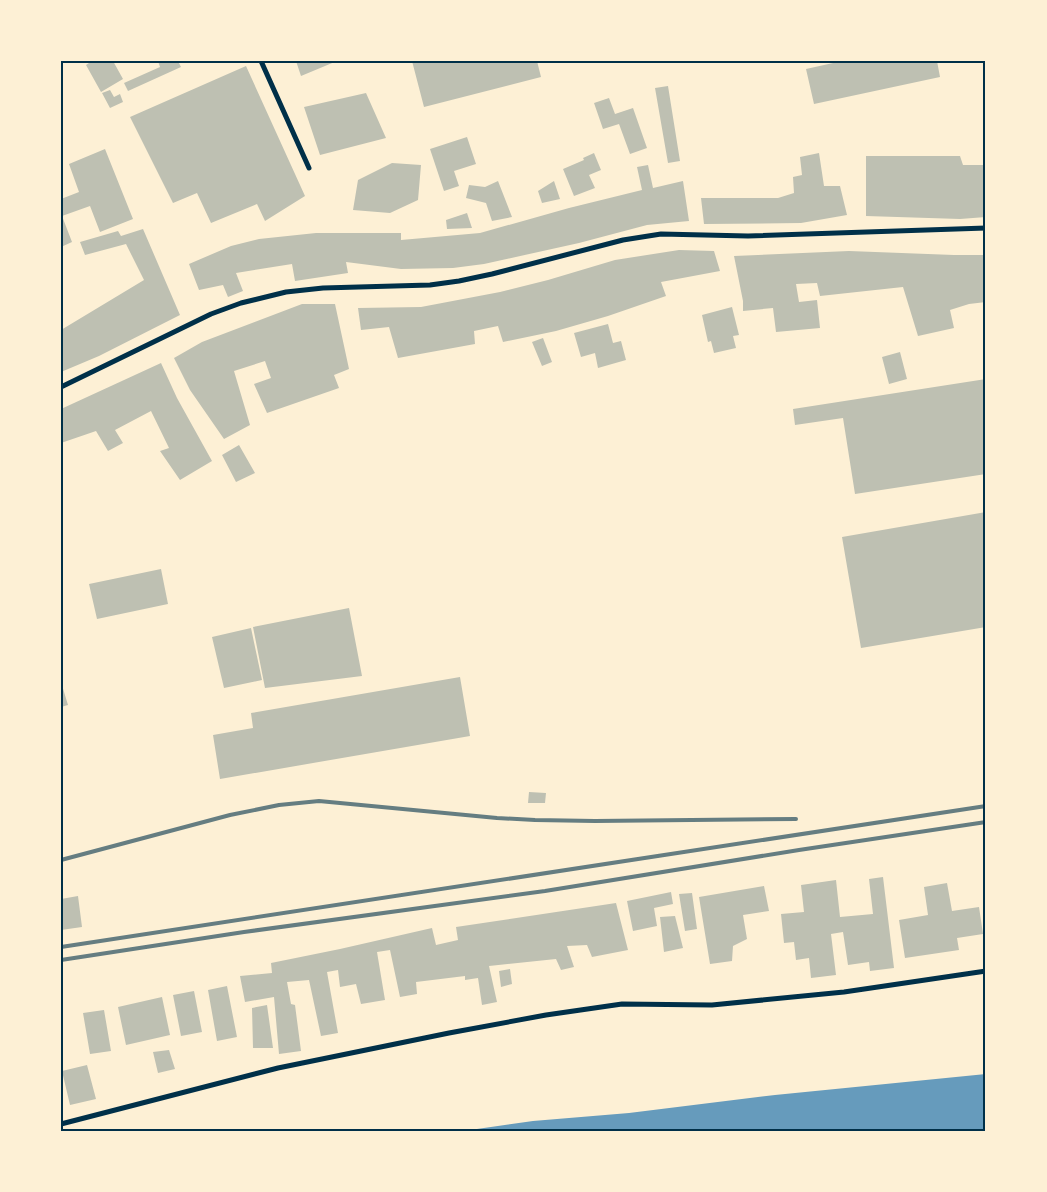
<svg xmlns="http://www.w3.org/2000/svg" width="1047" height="1192" font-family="Raleway,sans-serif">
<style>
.water{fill:#669bbc}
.building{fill:#bec0b2}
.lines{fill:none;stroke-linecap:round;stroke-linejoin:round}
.minor{stroke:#003049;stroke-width:5}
.rail{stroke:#657d81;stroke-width:4}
.neatline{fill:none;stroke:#003049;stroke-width:2}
</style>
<rect width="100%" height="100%" fill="#fdf0d5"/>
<path class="water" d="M986,1074V1131H463L533,1121L629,1113L775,1095Z"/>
<path class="building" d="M92,61H113L123,79L101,92L86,65Z
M158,61H178L181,67L128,91L124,83L160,67Z
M296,61H337L301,76Z
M412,61H537L541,77L424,107Z
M842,61H937L940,77L814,104L806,69Z
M246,66L305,196L265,221L257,204L211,223L197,193L173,203L130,117Z
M668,86L680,161L668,163L655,88Z
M110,90L114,97L120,94L123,102L110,108L102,93Z
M366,93L386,138L320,155L304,107Z
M609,98L615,114L633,108L647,148L630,154L619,124L603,129L594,103Z
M467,137L476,164L454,171L459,186L444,191L430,149Z
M105,149L133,219L100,232L90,206L62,216L72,242L61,247V199L79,192L69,164Z
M594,153L601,170L589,175L595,188L574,196L563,169L584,160L583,158Z
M819,153L824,186H840L847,215L801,223L704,224L701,198H778L794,193L793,177L802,175L800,157Z
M866,156H960L963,165H986V217L960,219L866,216Z
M392,163L421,165L418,200L390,213L353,210L358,180Z
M648,165L653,188L683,181L689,221L647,225L579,243L484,264L453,268L401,269L346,262L348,273L295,281L292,264L236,273L243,291L228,297L223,285L199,290L189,264L231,246L259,239L316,233H401V240L480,233L569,208L642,190L637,167Z
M498,181L512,217L492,221L486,203L466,198L469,185L485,187Z
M554,181L560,199L542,203L538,191Z
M467,213L472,228L447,229L446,220Z
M143,229L180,315L99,356L61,372V330L144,280L126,244L85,255L80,242L118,231L121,236Z
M679,250L714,251L720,271L661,282L666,296L608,316L556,331L503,342L498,326L474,331L475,344L398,358L389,327L361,330L358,308L421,307L500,292L548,280L615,260Z
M849,251L954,255H986V302L969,304L950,310L954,328L918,336L903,287L820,296L817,283L796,284L799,302L817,300L820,328L776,332L773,308L743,311V301L734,256Z
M302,304H335L349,369L334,375L339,388L267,413L254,384L271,378L265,361L234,371L250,425L224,439L190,390L174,358L202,342Z
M732,307L739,335L733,336L736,348L714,353L711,341L708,342L702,315Z
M608,324L613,343L621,341L626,360L598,368L595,353L581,357L574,333Z
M543,338L552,362L542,366L532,342Z
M900,352L907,379L889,384L882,357Z
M161,363L177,398L212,461L180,480L160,451L169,448L151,411L115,430L123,443L108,451L96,431L61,443V409Z
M986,379V474L855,494L843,418L795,425L793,409Z
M239,445L255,473L236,482L222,455Z
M986,512V627L861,648L842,537Z
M161,569L168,604L97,619L89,584Z
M349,608L362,676L265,688L253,627Z
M251,628L262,680L224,688L212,637Z
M460,677L470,736L220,779L213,735L253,728L251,713Z
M61,682L68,705L61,707Z
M529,792L546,793L545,803H528Z
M883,877L894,968L870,971L869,962L848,965L843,932L831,934L836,975L811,978L809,958L796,960L794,942L784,943L781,914L804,912L801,885L836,880L840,917L873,914L869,879Z
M947,883L952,911L979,907L983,934L957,938L959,950L905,958L899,920L928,915L924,887Z
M764,886L769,911L743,915L747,939L733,946L732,961L710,964L699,897Z
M671,892L673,904L654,908L657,926L633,931L627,901Z
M692,893L697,929L685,931L679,894Z
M78,896L82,927L61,930V899Z
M616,903L628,950L592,957L587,945L567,946L574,967L561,970L556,959L489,966L497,1002L482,1005L478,978L465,980V976L416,982L417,994L400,997L390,950L377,952L385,1000L361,1004L356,984L340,987L338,970L327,972L338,1033L321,1036L309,980L287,982L291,1004L295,1005L301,1051L279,1054L274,997L245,1002L240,976L272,973L271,963L340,949L432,928L436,945L458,940L456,927Z
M675,916L683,948L664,952L660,917Z
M510,969L512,984L501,987L499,971Z
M227,986L237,1037L217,1041L208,990Z
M194,991L202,1032L181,1036L173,995Z
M162,997L170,1035L126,1045L118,1007Z
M267,1005L273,1048H253L252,1008Z
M104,1010L111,1051L90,1054L83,1013Z
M169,1050L175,1069L158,1073L153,1052Z
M87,1065L96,1099L70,1105L62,1071Z"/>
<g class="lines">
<path class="minor" d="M261,61L309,168
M61,387L211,314L241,303L286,292L323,288L430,285L459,281L492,274L623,240L661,234L748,236L986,228
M61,1124L278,1068L449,1033L546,1015L622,1004L712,1005L844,992L986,971"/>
<path class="rail" d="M61,860L230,815L279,805L319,801L497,818L535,820L595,821L796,819
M61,947L986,806
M61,960L244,932L545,891L799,850L986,822"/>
</g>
<rect width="1047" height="1192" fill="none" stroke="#fdf0d5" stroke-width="125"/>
<rect x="62" y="62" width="922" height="1068" class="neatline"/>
</svg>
